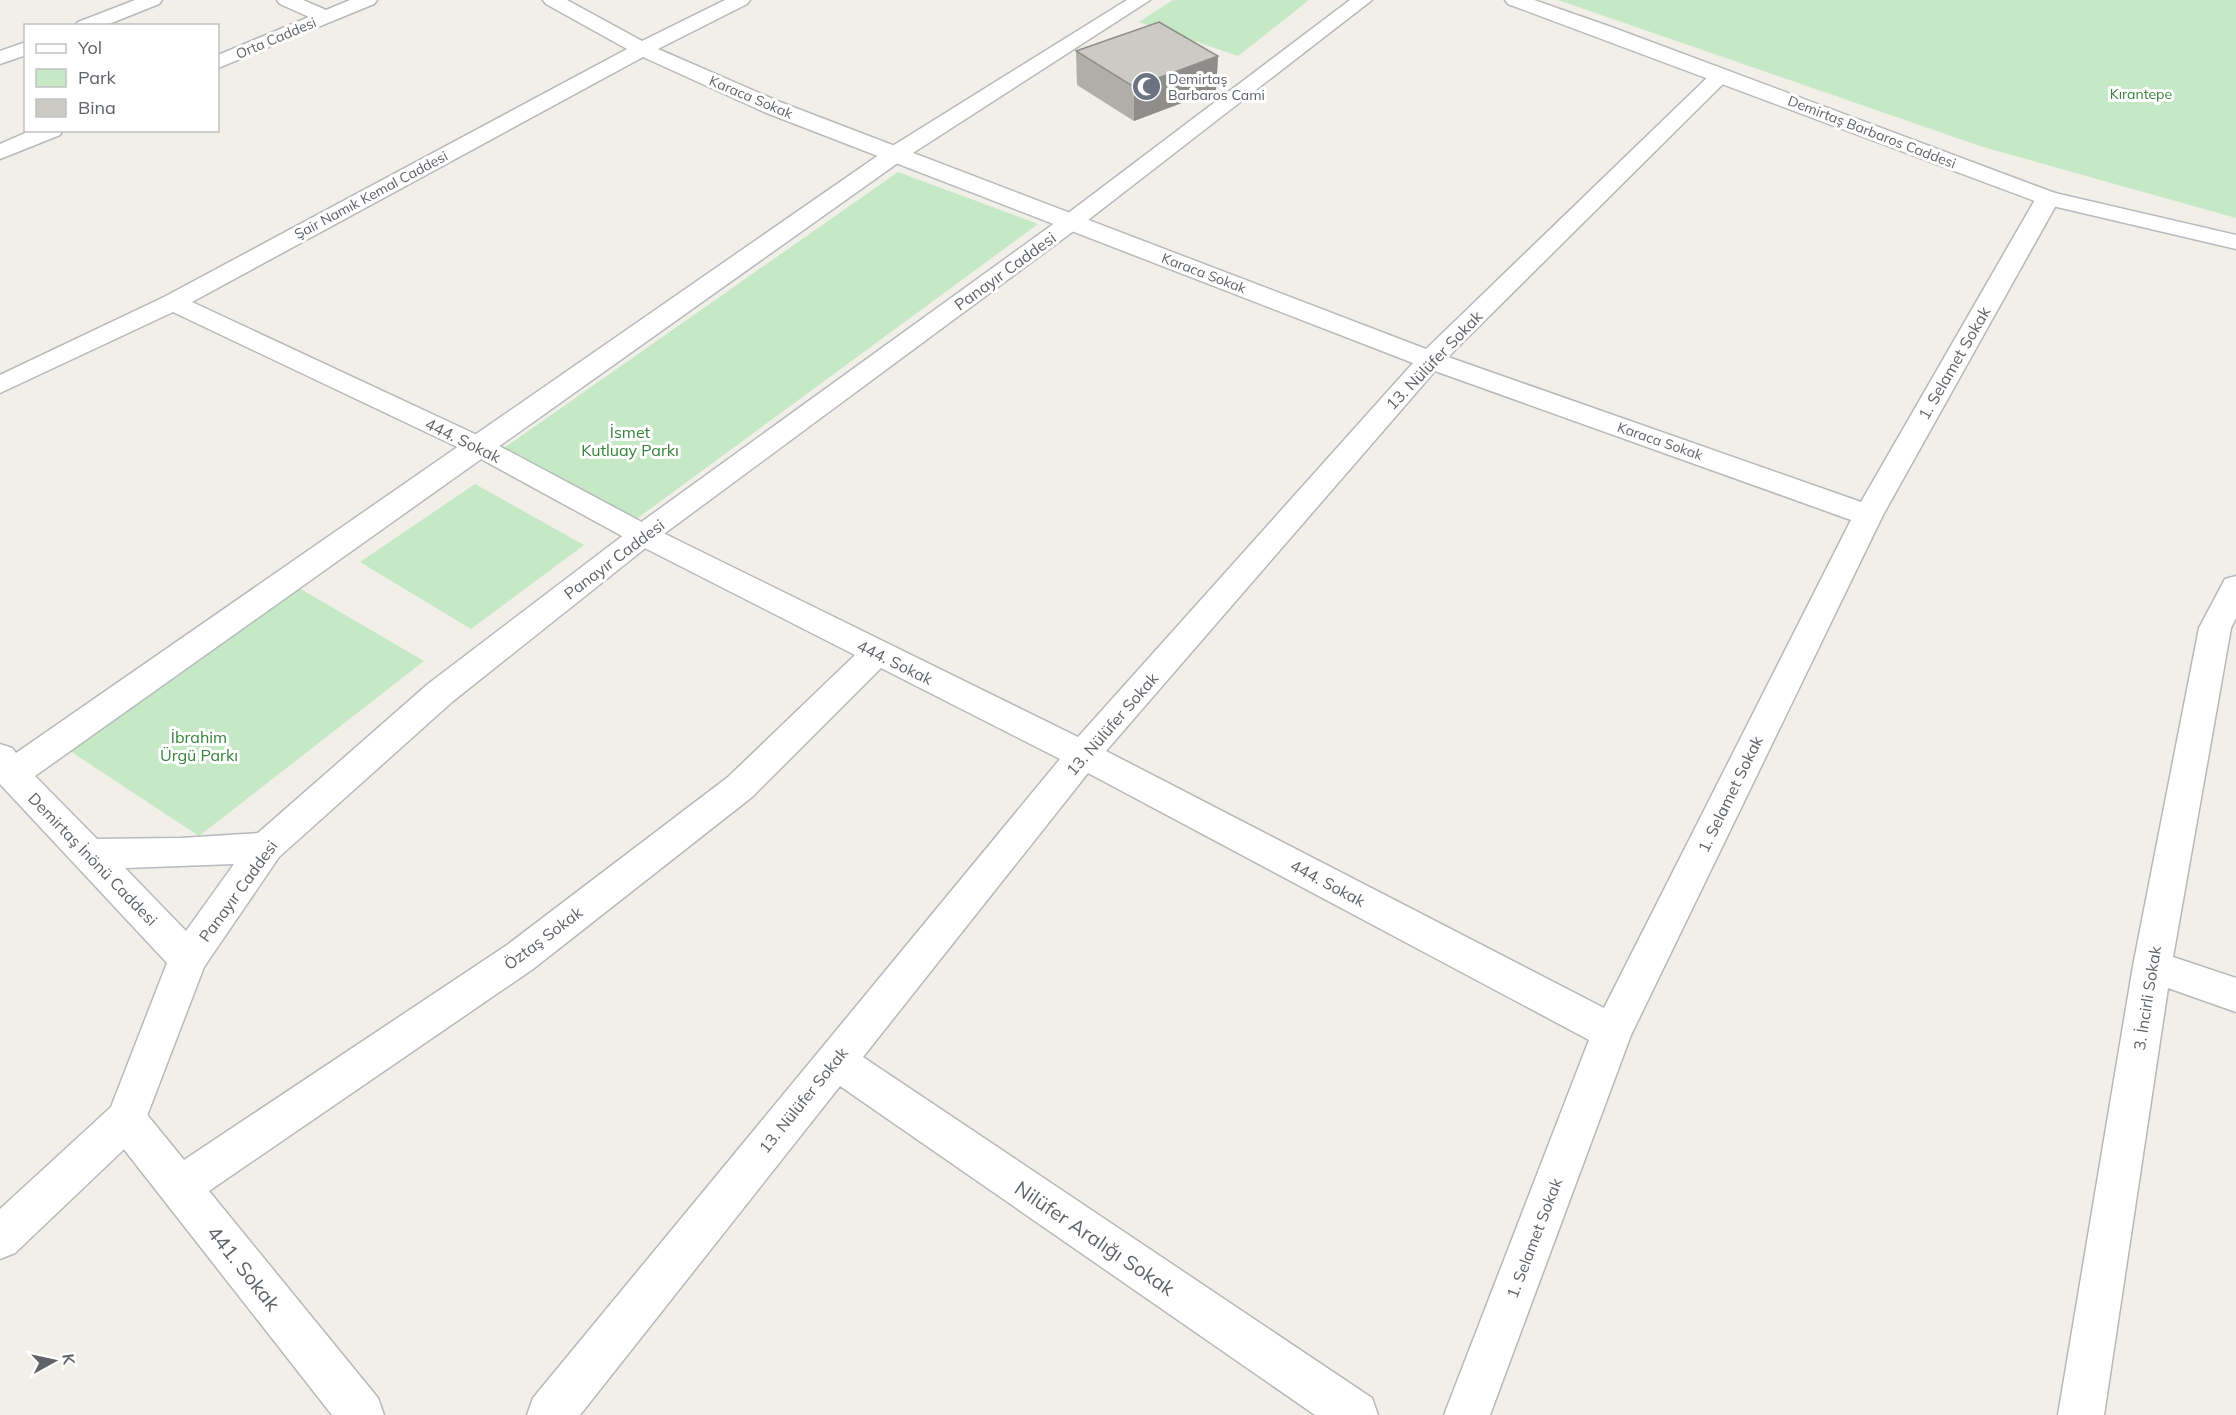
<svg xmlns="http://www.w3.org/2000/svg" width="2236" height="1415" font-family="Mulish,sans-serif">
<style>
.green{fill:#c5e8c5}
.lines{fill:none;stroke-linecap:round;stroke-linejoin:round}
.minor-casing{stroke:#b5b8bc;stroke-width:3}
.secondary-casing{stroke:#b6babf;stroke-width:3}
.minor{fill:#fff;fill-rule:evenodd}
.secondary{fill:#fff;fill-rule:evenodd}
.wall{fill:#afaea9}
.shaded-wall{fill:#8f8d8a}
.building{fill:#cccac5;stroke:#8f8d8a;stroke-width:1.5}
.labels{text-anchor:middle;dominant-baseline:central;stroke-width:6;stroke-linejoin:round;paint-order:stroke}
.far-street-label{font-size:14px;fill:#5f6368;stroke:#fff}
.far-worship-label{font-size:14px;fill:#5b616d;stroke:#fff;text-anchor:start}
.far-park-label{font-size:14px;fill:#348238;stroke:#fff}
.street-label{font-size:16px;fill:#5f6368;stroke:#fff}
.park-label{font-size:16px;fill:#348238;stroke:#fff}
.near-street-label{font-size:20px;fill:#5f6368;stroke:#fff}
</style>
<rect width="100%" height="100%" fill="#f1efe8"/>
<path class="green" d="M1173,0H1309L1238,56L1139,22Z
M1558,0H2236V218L1980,146Z
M898,172L1038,224L635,520L504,448Z
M475,484L584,545L471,629L360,562Z
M299,588L424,661L199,836L70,751Z"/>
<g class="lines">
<defs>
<path id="minor" d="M135,0H162L159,4L104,26H75L78,22Z
M277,0H303L326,10L350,0H377L374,4L218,68V55L309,17L280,4Z
M543,0H567L642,41L725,0H750L747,4L658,49L780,102L1426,349L1714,71H1728L1731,75L1728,79L1448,357L1861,502L2036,198L2040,193H2056L2060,198L1883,515L1631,1035L1490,1415H1444L1589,1040L1088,773L863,1057L1372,1398L1378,1415H1315L840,1086L580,1415H527L533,1398L1060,759L881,668L752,797L533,969L209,1191L378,1398L384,1415H332L112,1134L106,1120L112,1106L126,1101L140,1106L184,1160L507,945L728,777L855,655L633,542L470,453L173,312L0,393V375L164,297L627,49L546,4ZM643,57L764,112L1413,363L1078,737L653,528L490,441L192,302ZM1435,371L1851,520L1604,1008L1106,751Z
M26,42V55L0,64V51Z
M32,130H63L60,135L0,159V144Z
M2236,576V618L2231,628L2173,957L2236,978V1012L2168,988L2104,1415H2058L2133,966L2199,628L2225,579Z"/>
<path id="secondary" d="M1127,0H1150L902,160L35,776L97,839L181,838L258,833L428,684L633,528L1063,217L1350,0H1372L1079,227L653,542L452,702L279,857L204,967L140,1134L15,1253L0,1259V1209L111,1107L167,963L0,784V744L12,748L16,753L886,150ZM234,864L186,931L125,868Z
M1505,0H1534L1614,28L2055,193L2236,235V249L2040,203L1508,4Z"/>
</defs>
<use href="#minor" class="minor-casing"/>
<use href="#secondary" class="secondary-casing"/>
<use href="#minor" class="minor"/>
<use href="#secondary" class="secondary"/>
</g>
<path class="wall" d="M1076,51L1218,56L1216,90L1134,121L1077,85Z"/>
<path class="shaded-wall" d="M1218,56L1216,90L1134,121V87Z"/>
<path class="building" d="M1159,22L1218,56L1134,87L1076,51Z"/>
<defs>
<symbol id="mosque-disc" viewBox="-11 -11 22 22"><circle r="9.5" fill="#6b7280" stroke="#fff"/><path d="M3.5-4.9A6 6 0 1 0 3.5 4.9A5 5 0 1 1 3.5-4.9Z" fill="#fff"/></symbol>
</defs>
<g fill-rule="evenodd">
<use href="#mosque-disc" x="1130" y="70" width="33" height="33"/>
</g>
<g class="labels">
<g class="far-street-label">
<text transform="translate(276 38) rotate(-23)">Orta Caddesi</text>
<text transform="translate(751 97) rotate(23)">Karaca Sokak</text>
<text transform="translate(1872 132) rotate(21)">Demirtaş Barbaros Caddesi</text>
<text transform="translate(371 195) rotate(-28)">Şair Namık Kemal Caddesi</text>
<text transform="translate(1204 273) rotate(21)">Karaca Sokak</text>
<text transform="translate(1660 441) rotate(19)">Karaca Sokak</text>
</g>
<g class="far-worship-label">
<text x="1168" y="79">Demirtaş<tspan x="1168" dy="16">Barbaros Cami</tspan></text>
</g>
<g class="far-park-label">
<text x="2141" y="94">Kırantepe</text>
</g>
<g class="street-label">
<text transform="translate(1005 271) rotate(-36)">Panayır Caddesi</text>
<text transform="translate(1434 360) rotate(-46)">13. Nülüfer Sokak</text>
<text transform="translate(1954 363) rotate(-60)">1. Selamet Sokak</text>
<text transform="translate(463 440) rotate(26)">444. Sokak</text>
<text transform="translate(614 559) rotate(-37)">Panayır Caddesi</text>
<text transform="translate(895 662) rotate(26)">444. Sokak</text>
<text transform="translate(1112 724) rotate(-49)">13. Nülüfer Sokak</text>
<text transform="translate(1730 794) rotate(-64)">1. Selamet Sokak</text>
<text transform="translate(93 859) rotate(46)">Demirtaş İnönü Caddesi</text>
<text transform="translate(1328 883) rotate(28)">444. Sokak</text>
<text transform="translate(238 891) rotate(-54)">Panayır Caddesi</text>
<text transform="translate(543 938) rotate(-37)">Öztaş Sokak</text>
<text transform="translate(2147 998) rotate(-81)">3. İncirli Sokak</text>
<text transform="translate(803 1100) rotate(-51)">13. Nülüfer Sokak</text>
<text transform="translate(1534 1238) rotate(-69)">1. Selamet Sokak</text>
</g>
<g class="park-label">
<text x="630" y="432">İsmet<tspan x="630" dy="18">Kutluay Parkı</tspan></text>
<text x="199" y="737">İbrahim<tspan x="199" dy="18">Ürgü Parkı</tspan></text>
</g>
<g class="near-street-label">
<text transform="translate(1095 1238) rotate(34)">Nilüfer Aralığı Sokak</text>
<text transform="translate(244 1268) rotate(51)">441. Sokak</text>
</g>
</g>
<rect x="24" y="24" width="195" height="108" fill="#ffffff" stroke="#bfc1c3" stroke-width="1.5"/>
<rect x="36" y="44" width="30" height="9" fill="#ffffff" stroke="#bfc1c3" stroke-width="1.5"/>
<text x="78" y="54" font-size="18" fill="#5f6368">Yol</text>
<rect x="36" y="69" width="30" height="18" fill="#c5e8c5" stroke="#bfc1c3" stroke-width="1.5"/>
<text x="78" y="84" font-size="18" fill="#5f6368">Park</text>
<rect x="36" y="99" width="30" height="18" fill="#cccac5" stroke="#bfc1c3" stroke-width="1.5"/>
<text x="78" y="114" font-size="18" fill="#5f6368">Bina</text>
<g transform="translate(54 1361) rotate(82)" stroke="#ffffff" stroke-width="4.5" paint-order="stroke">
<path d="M0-4.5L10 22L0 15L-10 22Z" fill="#5f6368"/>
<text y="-9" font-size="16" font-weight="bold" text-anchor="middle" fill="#5f6368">K</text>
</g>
</svg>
